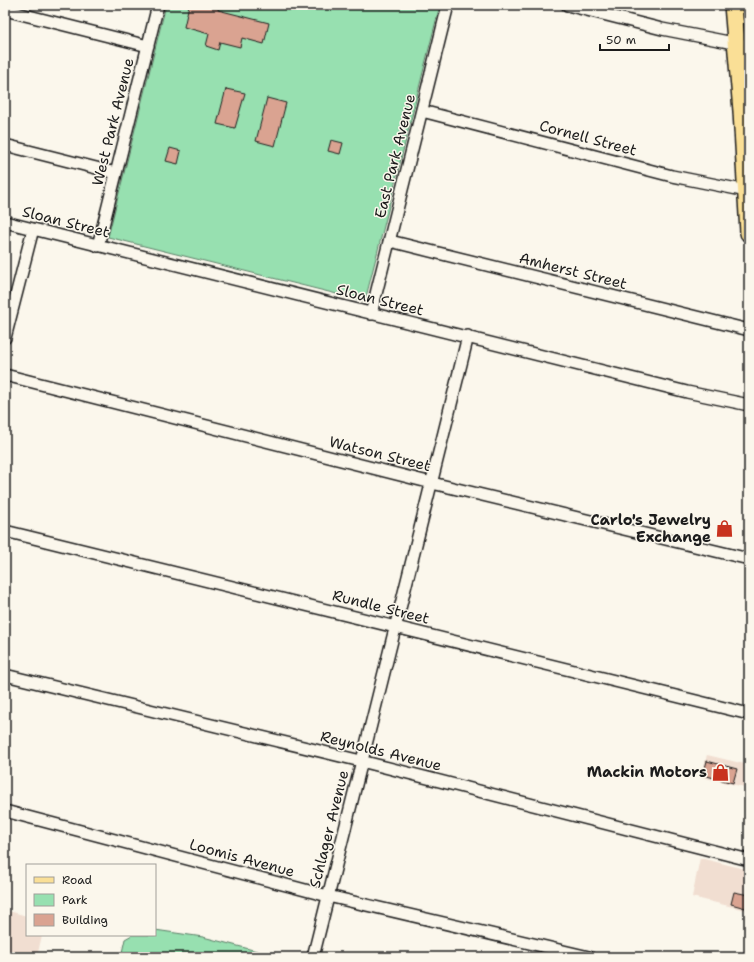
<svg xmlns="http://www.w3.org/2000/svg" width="754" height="962" font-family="'Shantell Sans',sans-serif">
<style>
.built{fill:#f1ded1}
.green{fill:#97e0b0;stroke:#5a7e66}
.building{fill:#daa391;stroke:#1c1c1c}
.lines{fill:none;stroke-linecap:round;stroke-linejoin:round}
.minor-casing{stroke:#1c1c1c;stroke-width:14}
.primary-casing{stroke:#1c1c1c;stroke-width:20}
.minor{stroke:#fbf7ec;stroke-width:11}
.primary{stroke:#fadf96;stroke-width:17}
.labels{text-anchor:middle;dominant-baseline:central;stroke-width:3;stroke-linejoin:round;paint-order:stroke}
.street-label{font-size:15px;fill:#1c1c1c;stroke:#fbf7ec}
.poi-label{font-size:15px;font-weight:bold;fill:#1c1c1c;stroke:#fbf7ec;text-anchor:end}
</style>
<rect width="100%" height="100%" fill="#fbf7ec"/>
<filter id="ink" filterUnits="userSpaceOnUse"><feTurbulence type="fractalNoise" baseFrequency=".025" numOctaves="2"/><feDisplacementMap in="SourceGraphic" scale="8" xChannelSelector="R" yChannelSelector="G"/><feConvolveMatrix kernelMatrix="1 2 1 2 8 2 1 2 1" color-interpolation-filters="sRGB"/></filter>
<g filter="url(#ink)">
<path class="built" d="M707,755L749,765V788L701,777Z
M700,858L749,870V911L692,897Z
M5,910L27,916V935H42L37,957H5Z"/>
<path class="green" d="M166,5H440L365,301L108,237Z
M155,930L203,937L280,957H121L125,939L132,935H155Z"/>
<path class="building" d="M189,5H219L218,10L269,23L264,44L242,38L240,47L220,42L218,50L206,46L209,34L184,27Z
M226,89L245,93L235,128L217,124Z
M267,98L286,103L275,146L256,141Z
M331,140L343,143L340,154L328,151Z
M170,148L181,151L178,164L166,161Z
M707,761L737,769L733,783L703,775Z
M734,892L749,895V909L731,904Z"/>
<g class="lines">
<defs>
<path id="minor" d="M567,5L662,29L749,46
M5,10L148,46
M422,111L672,176L747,191
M5,145L116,173
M5,222L687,392L749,405
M390,241L749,330
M98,246L158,5
M371,314L448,5
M5,338L33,229
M5,375L432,483L749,559
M5,531L749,714
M5,675L361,761L749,860
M5,811L328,896L589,957
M313,957L468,336"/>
<path id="primary" d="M733,5L742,111L749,233"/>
</defs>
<use href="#minor" class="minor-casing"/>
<use href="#primary" class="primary-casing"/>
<use href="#minor" class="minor"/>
<use href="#primary" class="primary"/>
</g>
</g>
<defs>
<symbol id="shop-bare" viewBox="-9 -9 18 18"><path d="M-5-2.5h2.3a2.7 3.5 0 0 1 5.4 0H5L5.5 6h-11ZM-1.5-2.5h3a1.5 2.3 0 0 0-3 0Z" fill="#c8321e" stroke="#fbf7ec" stroke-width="2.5" paint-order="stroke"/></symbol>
</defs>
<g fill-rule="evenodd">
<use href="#shop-bare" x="712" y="516" width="25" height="25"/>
<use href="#shop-bare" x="708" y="760" width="25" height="25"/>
</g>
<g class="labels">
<g class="street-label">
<text transform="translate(113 122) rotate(-76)">West Park Avenue</text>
<text transform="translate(588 138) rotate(15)">Cornell Street</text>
<text transform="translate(395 156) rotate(-76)">East Park Avenue</text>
<text transform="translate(66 222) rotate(14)">Sloan Street</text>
<text transform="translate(573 271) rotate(14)">Amherst Street</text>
<text transform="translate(380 300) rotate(14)">Sloan Street</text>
<text transform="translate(380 454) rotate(14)">Watson Street</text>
<text transform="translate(381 607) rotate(14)">Rundle Street</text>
<text transform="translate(381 751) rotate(14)">Reynolds Avenue</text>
<text transform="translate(329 829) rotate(-76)">Schlager Avenue</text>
<text transform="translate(242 858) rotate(15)">Loomis Avenue</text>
</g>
<g class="poi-label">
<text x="711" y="520">Carlo's Jewelry<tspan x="711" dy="17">Exchange</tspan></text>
<text x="707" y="772">Mackin Motors</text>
</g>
</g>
<rect width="754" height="962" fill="none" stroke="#fbf7ec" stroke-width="20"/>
<rect x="10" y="10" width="734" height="942" fill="none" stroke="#1c1c1c" stroke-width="1.5" filter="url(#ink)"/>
<rect x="26" y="864" width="130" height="72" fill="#fbf7ec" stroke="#a29f99"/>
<rect x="34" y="877" width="20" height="6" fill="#fadf96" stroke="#a29f99"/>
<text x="62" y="884" font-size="12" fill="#1c1c1c">Road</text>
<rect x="34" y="894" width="20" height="12" fill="#97e0b0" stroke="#a29f99"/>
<text x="62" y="904" font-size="12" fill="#1c1c1c">Park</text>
<rect x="34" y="914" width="20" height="12" fill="#daa391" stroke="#a29f99"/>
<text x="62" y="924" font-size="12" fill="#1c1c1c">Building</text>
<path d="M600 44v6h69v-6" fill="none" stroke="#1c1c1c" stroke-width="2"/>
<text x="606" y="44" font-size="12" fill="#1c1c1c" stroke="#fbf7ec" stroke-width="3" paint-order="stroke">50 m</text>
</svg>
